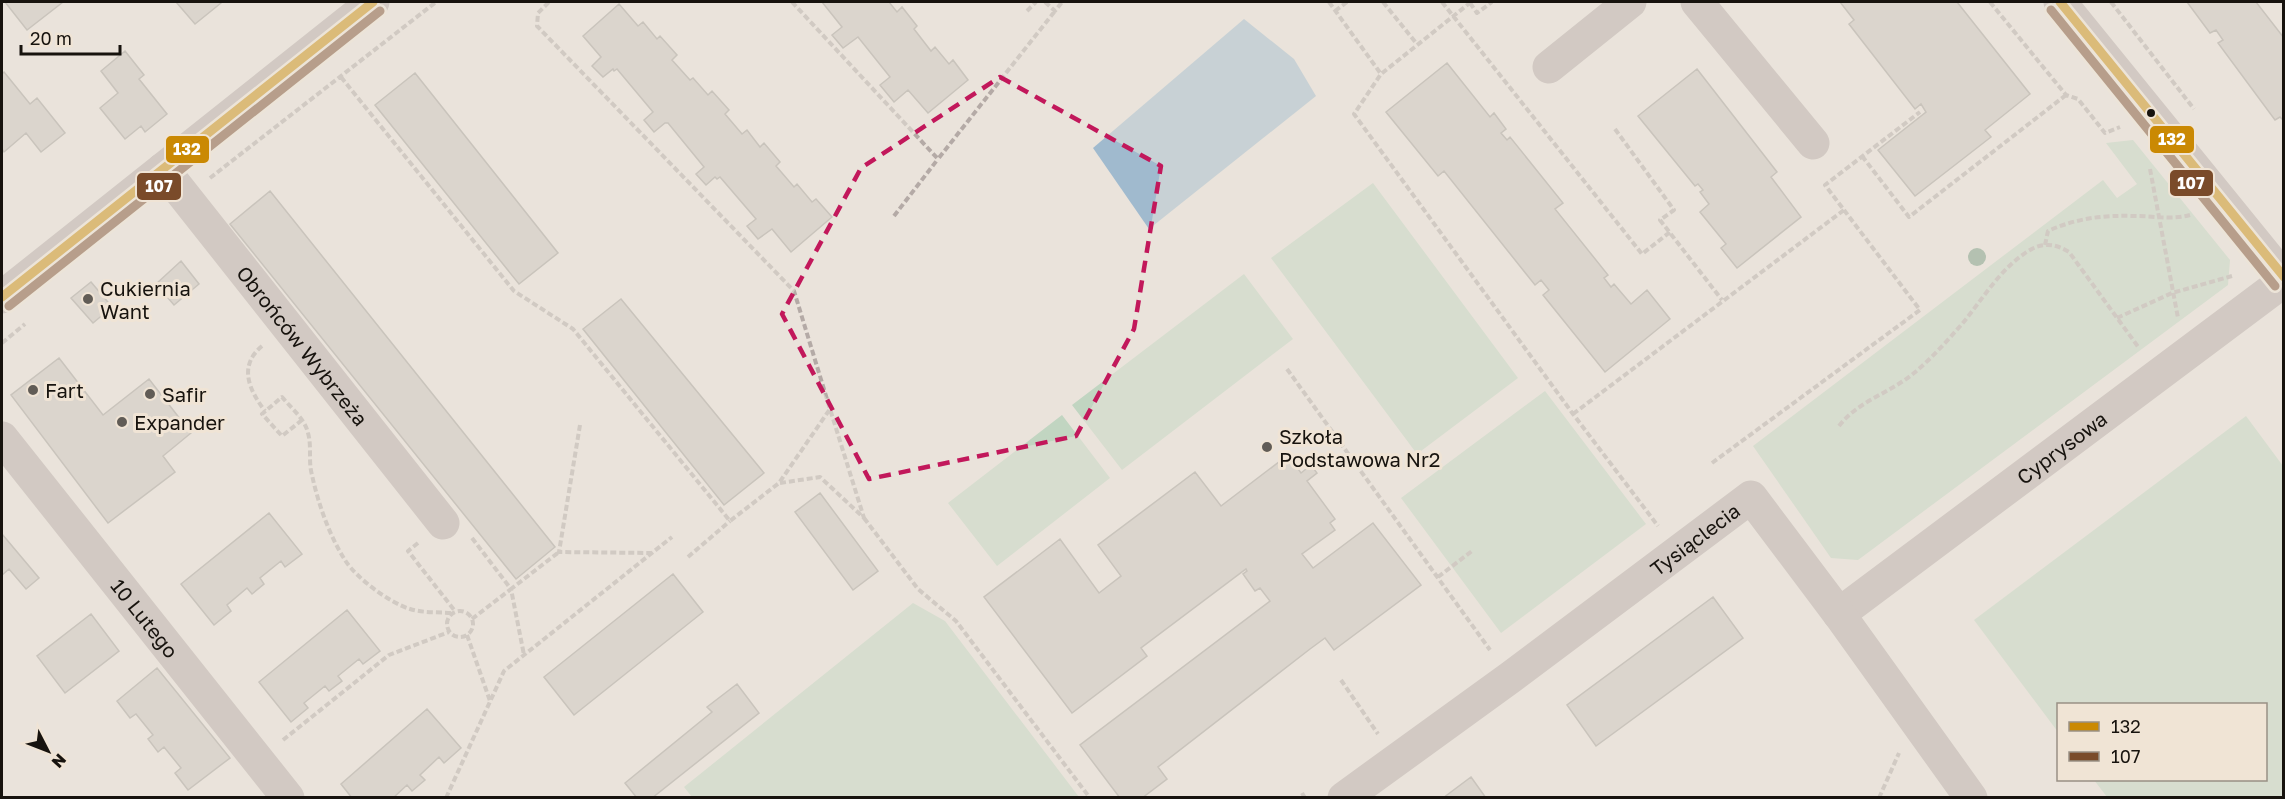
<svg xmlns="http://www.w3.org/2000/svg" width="2285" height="799" font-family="'Golos Text',sans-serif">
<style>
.green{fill:#c1d5c1}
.water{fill:#a0bace}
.building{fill:#cac3bd;stroke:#a39d97;stroke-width:1.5}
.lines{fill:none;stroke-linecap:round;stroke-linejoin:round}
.path{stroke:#b4aaa6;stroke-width:4;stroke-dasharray:6 3;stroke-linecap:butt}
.minor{stroke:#b6a8a6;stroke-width:33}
.bus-1-casing{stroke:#f0e4d5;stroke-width:14}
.bus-2-casing{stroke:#f0e4d5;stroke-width:14}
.bus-1{stroke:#ca8903;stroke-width:9}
.bus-2{stroke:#7a4b2a;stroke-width:9}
.tree{fill:#73977e}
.marked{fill:none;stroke:#c2185b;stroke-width:4.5;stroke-dasharray:12 8;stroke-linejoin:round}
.bus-dot{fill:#17130e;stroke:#f0e4d5;stroke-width:2}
.poi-dot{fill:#615c56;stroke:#f0e4d5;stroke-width:2}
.labels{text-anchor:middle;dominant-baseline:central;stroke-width:6;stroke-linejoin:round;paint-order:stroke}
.poi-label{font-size:20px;fill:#17130e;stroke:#f0e4d5;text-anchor:start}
.street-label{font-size:20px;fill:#17130e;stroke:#f0e4d5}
.line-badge{stroke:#f0e4d5;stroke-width:2}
.badge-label{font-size:16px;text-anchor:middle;font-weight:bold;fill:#fff}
</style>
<rect width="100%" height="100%" fill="#eae3db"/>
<path class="green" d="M2133,140L2230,260L2228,285L1858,560L1831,558L1753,446L2103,180L2117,198L2137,184L2106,143Z
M1373,183L1518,378L1417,454L1271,258Z
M1244,274L1293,339L1122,470L1072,405Z
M1545,391L1646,524L1501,633L1401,498Z
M1062,415L1110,478L997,566L948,503Z
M2246,416L2283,466V797H2107L2094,780H2266V704H2058V732L1974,620Z
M913,603L945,621L1079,797H692L684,787Z"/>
<path class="water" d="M1244,19L1294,59L1316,96L1149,229L1093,148Z"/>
<path class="building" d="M5,2H63L27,30Z
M176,2H220L221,3L195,24Z
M822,2H889L897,12L902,7L917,26L914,29L931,51L935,47L949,64L953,60L968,80L928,113L908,90L894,102L880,85L890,77L858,37L843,48L832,35L842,27Z
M1840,2H1957L2030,94L1985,130L1991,137L1915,196L1878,150L1926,112L1921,104L1915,109L1849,24L1854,20Z
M2187,2H2256L2284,38V121L2280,117L2275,120L2218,43L2223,40L2216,30L2210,33Z
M619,4L638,26L643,22L657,39L660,36L677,55L672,60L690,80L693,78L708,95L712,91L729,110L725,114L742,134L747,130L760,147L764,143L780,162L776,166L794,187L797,184L812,202L816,199L832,217L791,252L772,229L758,239L747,226L756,219L720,177L717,179L715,177L706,185L696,174L704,167L668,123H665L654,132L644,120L653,112L617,69L614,71L613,69L603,77L592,66L601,57L583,36Z
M125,51L144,75L139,79L167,114L145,132L141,126L125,139L100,108L118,93L101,71Z
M1447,63L1490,117L1494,113L1506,129L1501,133L1507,140L1510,137L1563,203L1555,209L1608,275L1604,278L1611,287L1614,284L1631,304L1647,290L1670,319L1605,372L1543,295L1549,290L1541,280L1535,285L1444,171L1438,176L1386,112Z
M1697,69L1777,172L1771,177L1801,217L1737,268L1721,248L1726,244L1700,212L1709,204L1700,192L1703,190L1698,184L1695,186L1638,116Z
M4,72L30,104L37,98L65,133L41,152L26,133L4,152L2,149V74Z
M415,73L558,253L519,284L375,105Z
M270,191L555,547L516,579L230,224Z
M181,261L199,284L174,305L156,284Z
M91,282L112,307L93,323L71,298Z
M621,299L764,473L724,505L583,329Z
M59,358L103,415L149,379L191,433L163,456L175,472L108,523L11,395Z
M1288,455L1301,473L1311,465L1317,473L1307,481L1335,519L1330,523L1335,530L1302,554L1313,568L1373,523L1421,585L1334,650L1325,638L1310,649L1158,767L1167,779L1142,798H1120L1080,745L1270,601L1260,588L1255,591L1243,574L1247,571L1246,569L1141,648L1147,656L1072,713L984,597L1060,539L1099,593L1121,576L1098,545L1195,472L1221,506Z
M820,493L878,571L853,590L795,512Z
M269,513L302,554L285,567L281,561L260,578L264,584L252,594L247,588L227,605L231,611L214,625L181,584Z
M2,534L39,578L26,589L9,569L2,575Z
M673,574L703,612L574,715L544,677Z
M1713,597L1743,638L1596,746L1567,705Z
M347,610L380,651L363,664L359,659L338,676L342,681L329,691L325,686L304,703L308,708L291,722L259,682Z
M91,614L119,651L65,693L37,656Z
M157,668L230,758L188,790L175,773L181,768L164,747L158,752L148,739L153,735L136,714L130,718L117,701Z
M737,684L759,713L652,798H637L625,783L712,712L707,707Z
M427,709L461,748L444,763L439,757L420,775L425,780L412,791L407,785L393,798H352L341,784Z
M1471,777L1486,798H1443Z"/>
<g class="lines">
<path class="path" d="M792,2L938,159L1055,11
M1045,2L1055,11L1062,2
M1329,2L1381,74
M1383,2L1417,44
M1442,2L1642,254L1670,232
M1471,2L1381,74L1354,114L1573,414L1658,526
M1990,2L2066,95L2078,99L2105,133L2120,127
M2111,2L2194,109
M1470,3L1477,13L1492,2
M1027,11L1036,2
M1335,11L1347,2
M341,77L514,291L573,329L730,521L779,483L830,409L794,291L537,26L538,13L549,2
M1615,129L1674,210L1660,220L1722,300
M1862,156L1909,217L2066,95
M2150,169L2178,318
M210,178L436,2
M894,216L938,159
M2045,245L2048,231C2077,218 2103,215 2135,216C2153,216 2172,220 2190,215
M2117,318L2172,293L2232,276
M2,343L25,324
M262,346C238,366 249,390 265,411
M1287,369L1490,650
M1573,414L1844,210L1825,185L1920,112
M302,420L282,436L262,414L282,397C291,408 305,419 308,433C312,447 308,461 312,475C318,503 329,535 345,560C356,578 390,603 410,609C423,613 438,612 451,613
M580,425L559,552L651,553
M1839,426C1858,401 1890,393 1914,373C1931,359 1947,341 1962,324C1983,299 2001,267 2030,250C2044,242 2056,244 2069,252L2139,348
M1712,463L1920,310L1844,210
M780,483L820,477L864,518L830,409
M864,518L918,589L956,621L1090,798
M472,538L511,589L559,552
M418,543L408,551L455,611
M688,557L730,521
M1438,577L1472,551
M447 624a13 13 0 1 1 26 0a13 13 0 1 1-26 0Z
M472,619L511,589L524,655
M467,635L490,701
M1341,680L1378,734
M283,740L389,655L449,632
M1302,793L1305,798
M446,798L504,671L672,537
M1879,798L1899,753"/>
<g class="minor">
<path d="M1697,2L1813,143"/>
<path d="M2060,2L2284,278"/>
<path d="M1549,67L1630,2"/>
<path id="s1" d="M163,169L443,523"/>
<path d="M2,297L373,2"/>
<path id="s2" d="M2,438L288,798"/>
<path id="s3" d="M1839,614L2284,281"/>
<path id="s4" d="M1344,798L1511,677L1751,497L1839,614L1971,798"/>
</g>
<defs>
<path id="bus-1" d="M2060,2L2284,277
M2,297L373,2"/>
<path id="bus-2" d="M2051,10L2275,286
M9,306L380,11"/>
</defs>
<use href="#bus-1" class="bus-1-casing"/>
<use href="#bus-2" class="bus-2-casing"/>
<use href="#bus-1" class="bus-1"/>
<use href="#bus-2" class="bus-2"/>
</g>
<circle class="tree" cx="1977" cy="257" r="9"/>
<path d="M0 0H2285V799H0ZM1000,77L1161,166L1134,329L1076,436L869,479L782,314L861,168Z" fill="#eae3db" fill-opacity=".55" fill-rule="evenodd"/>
<path class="marked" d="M1000,77L1161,166L1134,329L1076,436L869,479L782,314L861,168Z"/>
<circle class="bus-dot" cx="2151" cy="113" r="5"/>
<g class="poi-dot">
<circle cx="88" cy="299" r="6"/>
<circle cx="33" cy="390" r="6"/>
<circle cx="150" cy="394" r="6"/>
<circle cx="122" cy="422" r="6"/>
<circle cx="1267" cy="447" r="6"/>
</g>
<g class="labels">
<g class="poi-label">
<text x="100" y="288">Cukiernia<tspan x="100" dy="23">Want</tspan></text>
<text x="45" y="390">Fart</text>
<text x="162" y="394">Safir</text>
<text x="134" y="422">Expander</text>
<text x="1279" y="436">Szkoła<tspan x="1279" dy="23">Podstawowa Nr2</tspan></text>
</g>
<g class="street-label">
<text stroke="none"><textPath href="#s1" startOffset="225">Obrońców Wybrzeża</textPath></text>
<text stroke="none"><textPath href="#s3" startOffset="278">Cyprysowa</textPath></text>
<text stroke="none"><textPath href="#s4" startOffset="436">Tysiąclecia</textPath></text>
<text stroke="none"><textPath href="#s2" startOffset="230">10 Lutego</textPath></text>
</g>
</g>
<g class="line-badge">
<rect x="2149" y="125" width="46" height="29" rx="6" fill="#ca8903"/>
<rect x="165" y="135" width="45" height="29" rx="6" fill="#ca8903"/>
<rect x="2169" y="169" width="45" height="28" rx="6" fill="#7a4b2a"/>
<rect x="136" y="172" width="46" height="29" rx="6" fill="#7a4b2a"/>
</g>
<g class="badge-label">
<text x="2172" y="145">132</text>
<text x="187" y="155">132</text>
<text x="2191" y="189">107</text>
<text x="159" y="192">107</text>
</g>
<rect width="2285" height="799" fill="none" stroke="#17130e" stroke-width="6"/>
<rect x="2057" y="703" width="210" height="78" fill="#f0e4d5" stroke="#999085" stroke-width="1.5"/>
<rect x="2069" y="722" width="30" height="9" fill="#ca8903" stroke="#999085" stroke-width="1.5"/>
<text x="2111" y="733" font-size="18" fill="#17130e">132</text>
<rect x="2069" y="752" width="30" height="9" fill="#7a4b2a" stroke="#999085" stroke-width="1.5"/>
<text x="2111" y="763" font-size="18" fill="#17130e">107</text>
<g transform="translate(48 751) rotate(132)" stroke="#f0e4d5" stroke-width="4.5" paint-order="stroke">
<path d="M0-4.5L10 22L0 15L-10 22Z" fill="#17130e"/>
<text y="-9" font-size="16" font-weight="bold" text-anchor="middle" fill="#17130e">N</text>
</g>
<path d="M21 45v9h99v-9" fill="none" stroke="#17130e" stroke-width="3"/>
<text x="30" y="45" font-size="18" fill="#17130e" stroke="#f0e4d5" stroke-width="4.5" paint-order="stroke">20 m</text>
</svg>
